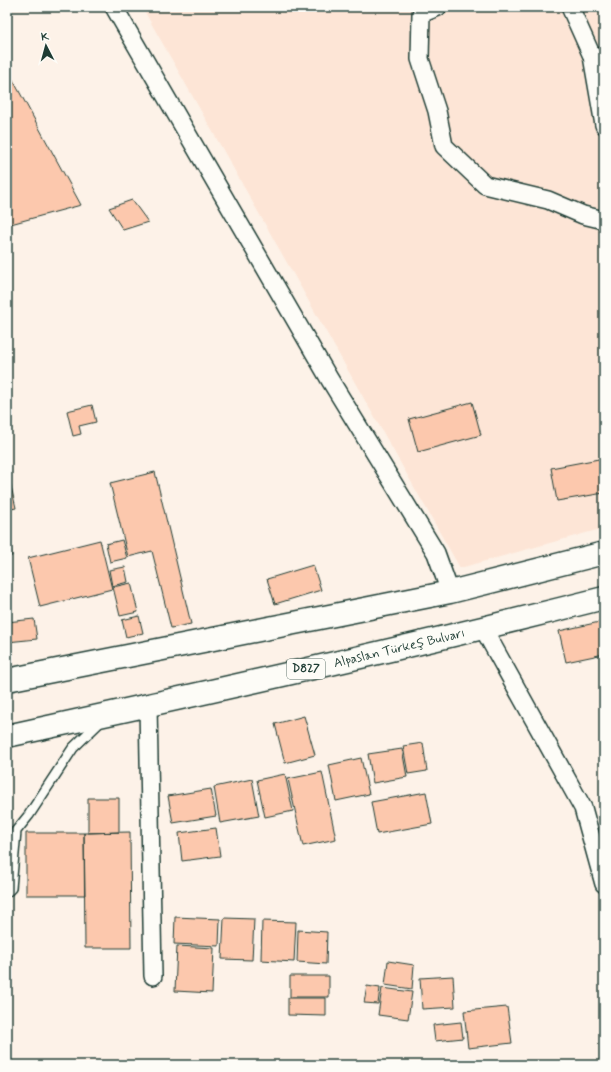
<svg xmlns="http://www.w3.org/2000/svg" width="611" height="1072" font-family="Mynerve,sans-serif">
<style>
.built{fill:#fde5d6}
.building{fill:#fcc8ad;stroke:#1f3d34}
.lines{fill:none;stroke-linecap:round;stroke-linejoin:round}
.lane-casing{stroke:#1f3d34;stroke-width:12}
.street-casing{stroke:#1f3d34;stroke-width:20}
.primary-casing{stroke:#1f3d34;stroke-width:25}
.lane{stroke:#fdfcf7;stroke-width:9}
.street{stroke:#fdfcf7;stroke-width:17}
.primary{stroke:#fdfcf7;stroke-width:22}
.labels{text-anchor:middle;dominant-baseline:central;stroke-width:3;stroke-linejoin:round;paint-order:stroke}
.shield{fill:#fdfcf7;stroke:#62766e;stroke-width:1}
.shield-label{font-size:12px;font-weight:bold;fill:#1f3d34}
.street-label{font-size:13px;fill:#1f3d34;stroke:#fdfcf7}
</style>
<rect width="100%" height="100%" fill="#fdf2e8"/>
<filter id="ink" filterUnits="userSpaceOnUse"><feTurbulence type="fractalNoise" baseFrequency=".025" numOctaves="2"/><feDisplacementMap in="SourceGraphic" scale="8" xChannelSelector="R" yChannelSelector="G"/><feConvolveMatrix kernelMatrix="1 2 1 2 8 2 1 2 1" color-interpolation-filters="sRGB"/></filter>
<g filter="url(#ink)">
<path class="built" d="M142,7H604V528L460,568Z"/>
<path class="building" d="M7,7L12,15L7,16Z
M7,69L81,205L7,225Z
M132,200L148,222L123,230L109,208Z
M472,402L481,435L418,452L409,419Z
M92,405L96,422L79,426L81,434L73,436L67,411Z
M604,458V493L557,501L551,468Z
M7,469L16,508L7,510Z
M155,472L191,624L171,628L152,551L128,557L110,483Z
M100,540L112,589L40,607L28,558Z
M122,540L127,558L110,562L106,544Z
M10,546L12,556L7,557V547Z
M313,565L321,590L275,604L267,579Z
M125,567L128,582L112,586L109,570Z
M131,583L138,612L120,616L113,587Z
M139,616L143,633L126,637L122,620Z
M34,619L37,639L7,642V622Z
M604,621V654L566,662L559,631Z
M304,716L315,755L285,763L275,724Z
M423,743L427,771L408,774L403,746Z
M402,749L407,777L373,783L368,754Z
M361,758L369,794L336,801L329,765Z
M322,772L336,839L303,846L288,779Z
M285,774L293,811L265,817L257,780Z
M252,779L259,816L220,823L214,787Z
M211,789L216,816L173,823L168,796Z
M426,792L432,824L377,834L371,802Z
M88,798H119V832L88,833Z
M216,828L220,856L182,861L179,833Z
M130,832L131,948H85L84,833Z
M26,833H84L85,895H26Z
M175,917L220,919L219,946L174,944Z
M224,918L254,919L252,960L222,959Z
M262,921L296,922L294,962L261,960Z
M298,930L327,932L326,964L297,962Z
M177,946L214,948L212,993L175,991Z
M388,961L414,965L412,989L385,985Z
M290,976H329V997H290Z
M453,976L455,1007L422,1009L420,978Z
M367,986L380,988L378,1004L364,1003Z
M382,988L412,992L408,1019L378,1015Z
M288,998H326V1016L288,1015Z
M507,1007L512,1043L468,1048L464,1011Z
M461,1022L463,1038L435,1041L433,1025Z"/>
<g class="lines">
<defs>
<path id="lane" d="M7,892L11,888L16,831L29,815L73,748L101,721"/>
<path id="street" d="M114,7L330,380L436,553L450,592
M438,7L421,14L420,59L437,111L444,146L485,185L548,200L583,215L604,220
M570,7L592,56L604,125
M483,628L583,808L604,884
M148,705L153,976"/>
<g id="primary">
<path d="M7,680L450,592L604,553"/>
<path id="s1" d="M7,736C207,693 406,648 604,598"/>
</g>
</defs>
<use href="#lane" class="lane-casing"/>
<use href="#street" class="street-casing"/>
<use href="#primary" class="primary-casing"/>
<use href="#lane" class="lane"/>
<use href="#street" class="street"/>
<use href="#primary" class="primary"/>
</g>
</g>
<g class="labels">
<rect class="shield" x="287" y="659" width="38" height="20" rx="3"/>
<g class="shield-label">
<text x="306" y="669">D827</text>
</g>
<g class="street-label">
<text stroke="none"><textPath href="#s1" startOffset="402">Alpaslan Türkeş Bulvarı</textPath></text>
</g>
</g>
<rect width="611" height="1072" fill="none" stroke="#fdfcf7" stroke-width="24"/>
<rect x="12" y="12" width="587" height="1048" fill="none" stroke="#1f3d34" stroke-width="1.5" filter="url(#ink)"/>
<g transform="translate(46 46) rotate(354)" stroke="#fdfcf7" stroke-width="3" paint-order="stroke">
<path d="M0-3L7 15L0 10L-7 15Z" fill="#1f3d34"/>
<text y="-6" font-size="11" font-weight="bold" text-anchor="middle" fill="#1f3d34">K</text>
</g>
</svg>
